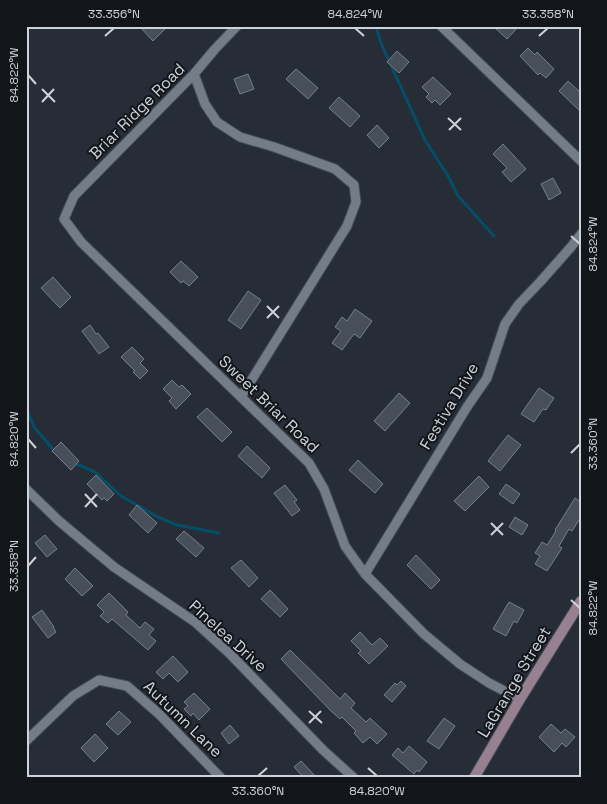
<svg xmlns="http://www.w3.org/2000/svg" width="607" height="804" font-family="'Space Grotesk',sans-serif">
<style>
.lines{fill:none;stroke-linecap:round;stroke-linejoin:round}
.stream{stroke:#054e68;stroke-width:3}
.building{fill:#484f5a;stroke:#777f8b}
.street-casing{stroke:#444a52;stroke-width:11}
.secondary-casing{stroke:#444a52;stroke-width:12}
.street{stroke:#737c87;stroke-width:9}
.secondary{stroke:#978090;stroke-width:10}
.ticks{fill:none;stroke:#ced2d9;stroke-width:2}
.labels{text-anchor:middle;dominant-baseline:central;stroke-width:4;stroke-linejoin:round;paint-order:stroke}
.street-label{font-size:16px;fill:#ced2d9;stroke:#121519}
.neatline{fill:none;stroke:#ced2d9;stroke-width:2}
.ticks-label{font-size:12px;text-anchor:middle;fill:#ced2d9}
</style>
<rect width="100%" height="100%" fill="#262d37"/>
<g class="lines">
<path class="stream" d="M376,26L381,43L425,140L448,176L458,196L494,236
M26,408L34,427L52,448L56,451
M74,463L95,472L121,496L158,517L177,525L219,533"/>
</g>
<path class="building" d="M139,26H168L153,41Z
M493,26H519L507,39Z
M528,48L535,55L537,52L554,69L546,78L540,73L538,75L520,56Z
M397,51L409,62L399,73L387,62Z
M296,69L318,88L308,99L286,79Z
M248,74L254,89L240,94L234,79Z
M433,77L451,94L440,105L435,100L432,103L426,97L429,94L422,87Z
M568,81L581,93V112L559,91Z
M339,97L360,116L350,127L329,108Z
M377,125L389,138L379,148L367,135Z
M503,144L526,169L511,182L502,172L507,168L493,154Z
M553,178L561,193L549,200L541,184Z
M181,261L198,277L189,286L183,281L181,283L170,272Z
M53,277L71,297L60,308L41,288Z
M248,291L261,300L241,329L228,320Z
M355,309L372,321L360,338L354,334L342,350L332,343L341,331L335,327L342,317L347,321Z
M90,325L96,334L98,333L109,347L99,354L82,331Z
M132,347L144,359L140,363L148,371L140,379L133,372L135,371L121,357Z
M172,380L179,387L182,385L191,394L176,409L169,401L172,398L163,389Z
M539,388L554,398L546,410L543,409L534,422L521,414Z
M399,393L410,403L385,431L374,421Z
M207,408L232,432L222,442L197,417Z
M508,435L521,445L500,471L488,461Z
M61,442L79,461L71,470L52,451Z
M247,446L270,468L262,478L238,456Z
M358,460L383,484L375,493L349,470Z
M96,475L114,494L107,501L104,498L102,500L87,484Z
M479,476L489,487L465,511L454,501Z
M506,484L520,494L513,504L499,494Z
M285,485L297,500L294,502L300,510L292,516L274,493Z
M575,498L581,502V517L572,531L569,529L559,546L562,548L547,571L535,564L540,556L535,553L542,542L547,545L556,531L555,530Z
M137,505L157,523L148,533L129,515Z
M515,517L528,525L522,535L509,527Z
M184,531L204,548L196,557L176,539Z
M45,535L57,549L47,557L35,543Z
M416,555L440,580L431,589L407,565Z
M241,560L258,578L249,587L231,568Z
M75,568L93,586L82,596L65,579Z
M270,590L288,609L280,617L261,599Z
M109,593L128,612L126,615L140,628L145,622L154,629L149,635L156,641L148,650L112,619L108,623L100,616L104,612L97,605Z
M509,602L524,610L517,623L514,621L506,636L493,629Z
M42,610L54,627H53L56,632L48,638L32,617Z
M360,632L372,645L380,638L388,646L369,664L358,653L361,651L351,641Z
M290,650L340,699L345,693L355,703L351,708L366,722L370,718L387,734L377,744L370,737L363,743L354,733L356,731L342,717L340,719L330,710L281,659Z
M173,656L188,672L178,682L169,673L163,679L156,672Z
M401,681L406,686L392,702L384,695L395,683L397,685Z
M194,693L210,709L199,720L193,713L191,716L184,709L188,706L184,702Z
M119,711L131,722L118,735L106,724Z
M444,718L455,726L439,749L427,741Z
M551,724L561,733L565,729L575,737L566,747L562,743L554,752L539,737Z
M230,725L239,736L229,744L221,733Z
M95,734L108,748L94,762L81,748Z
M409,746L427,762L419,772L417,770L414,774L392,755L398,748L403,753Z
M301,761L317,778H304L294,767Z"/>
<g class="lines">
<defs>
<path id="street" d="M237,26L215,49L194,74L74,196L64,219L81,242L309,463L324,489L345,546L365,574L424,634L460,664L489,683L520,699
M441,26L581,161
M194,74L205,104L217,122L240,137L274,147L335,169L354,185L356,202L347,226L241,397
M26,489L59,521L114,567L195,622L230,654L323,750L354,778
M365,574L467,407L487,378L505,324L519,304L540,282L571,247L581,234
M26,741L73,696L99,680L127,686L159,714L221,778"/>
<path id="secondary" d="M474,778L520,699L581,601"/>
</defs>
<use href="#street" class="street-casing"/>
<use href="#secondary" class="secondary-casing"/>
<use href="#street" class="street"/>
<use href="#secondary" class="secondary"/>
</g>
<path class="ticks" d="M355,28L364,36M105,36L114,28M539,36L548,28M28,75L36,84M42,89L55,102M42,102L54,89M448,118L461,130M449,130L461,118M571,236L580,244M267,306L279,318M267,318L279,306M28,439L36,448M571,453L580,444M85,494L97,507M85,507L97,494M491,523L503,535M491,535L503,523M28,566L36,557M571,600L580,608M309,711L322,723M309,723L321,711M368,768L377,776M258,776L267,768"/>
<g class="labels">
<g class="street-label">
<text transform="translate(137 111) rotate(-45)">Briar Ridge Road</text>
<text transform="translate(269 404) rotate(44)">Sweet Briar Road</text>
<text transform="translate(449 406) rotate(-59)">Festiva Drive</text>
<text transform="translate(228 636) rotate(42)">Pinelea Drive</text>
<text transform="translate(514 682) rotate(-59)">LaGrange Street</text>
<text transform="translate(183 719) rotate(44)">Autumn Lane</text>
</g>
</g>
<rect width="607" height="804" fill="none" stroke="#121519" stroke-width="55"/>
<rect x="28" y="28" width="552" height="748" class="neatline"/>
<g class="ticks-label">
<text x="114" y="18">33.356°N</text>
<text x="355" y="18">84.824°W</text>
<text x="548" y="18">33.358°N</text>
<text transform="translate(14 75) rotate(-90)" y="4">84.822°W</text>
<text transform="translate(593 244) rotate(-90)" y="4">84.824°W</text>
<text transform="translate(14 439) rotate(-90)" y="4">84.820°W</text>
<text transform="translate(593 444) rotate(-90)" y="4">33.360°N</text>
<text transform="translate(14 566) rotate(-90)" y="4">33.358°N</text>
<text transform="translate(593 608) rotate(-90)" y="4">84.822°W</text>
<text x="258" y="795">33.360°N</text>
<text x="377" y="795">84.820°W</text>
</g>
</svg>
